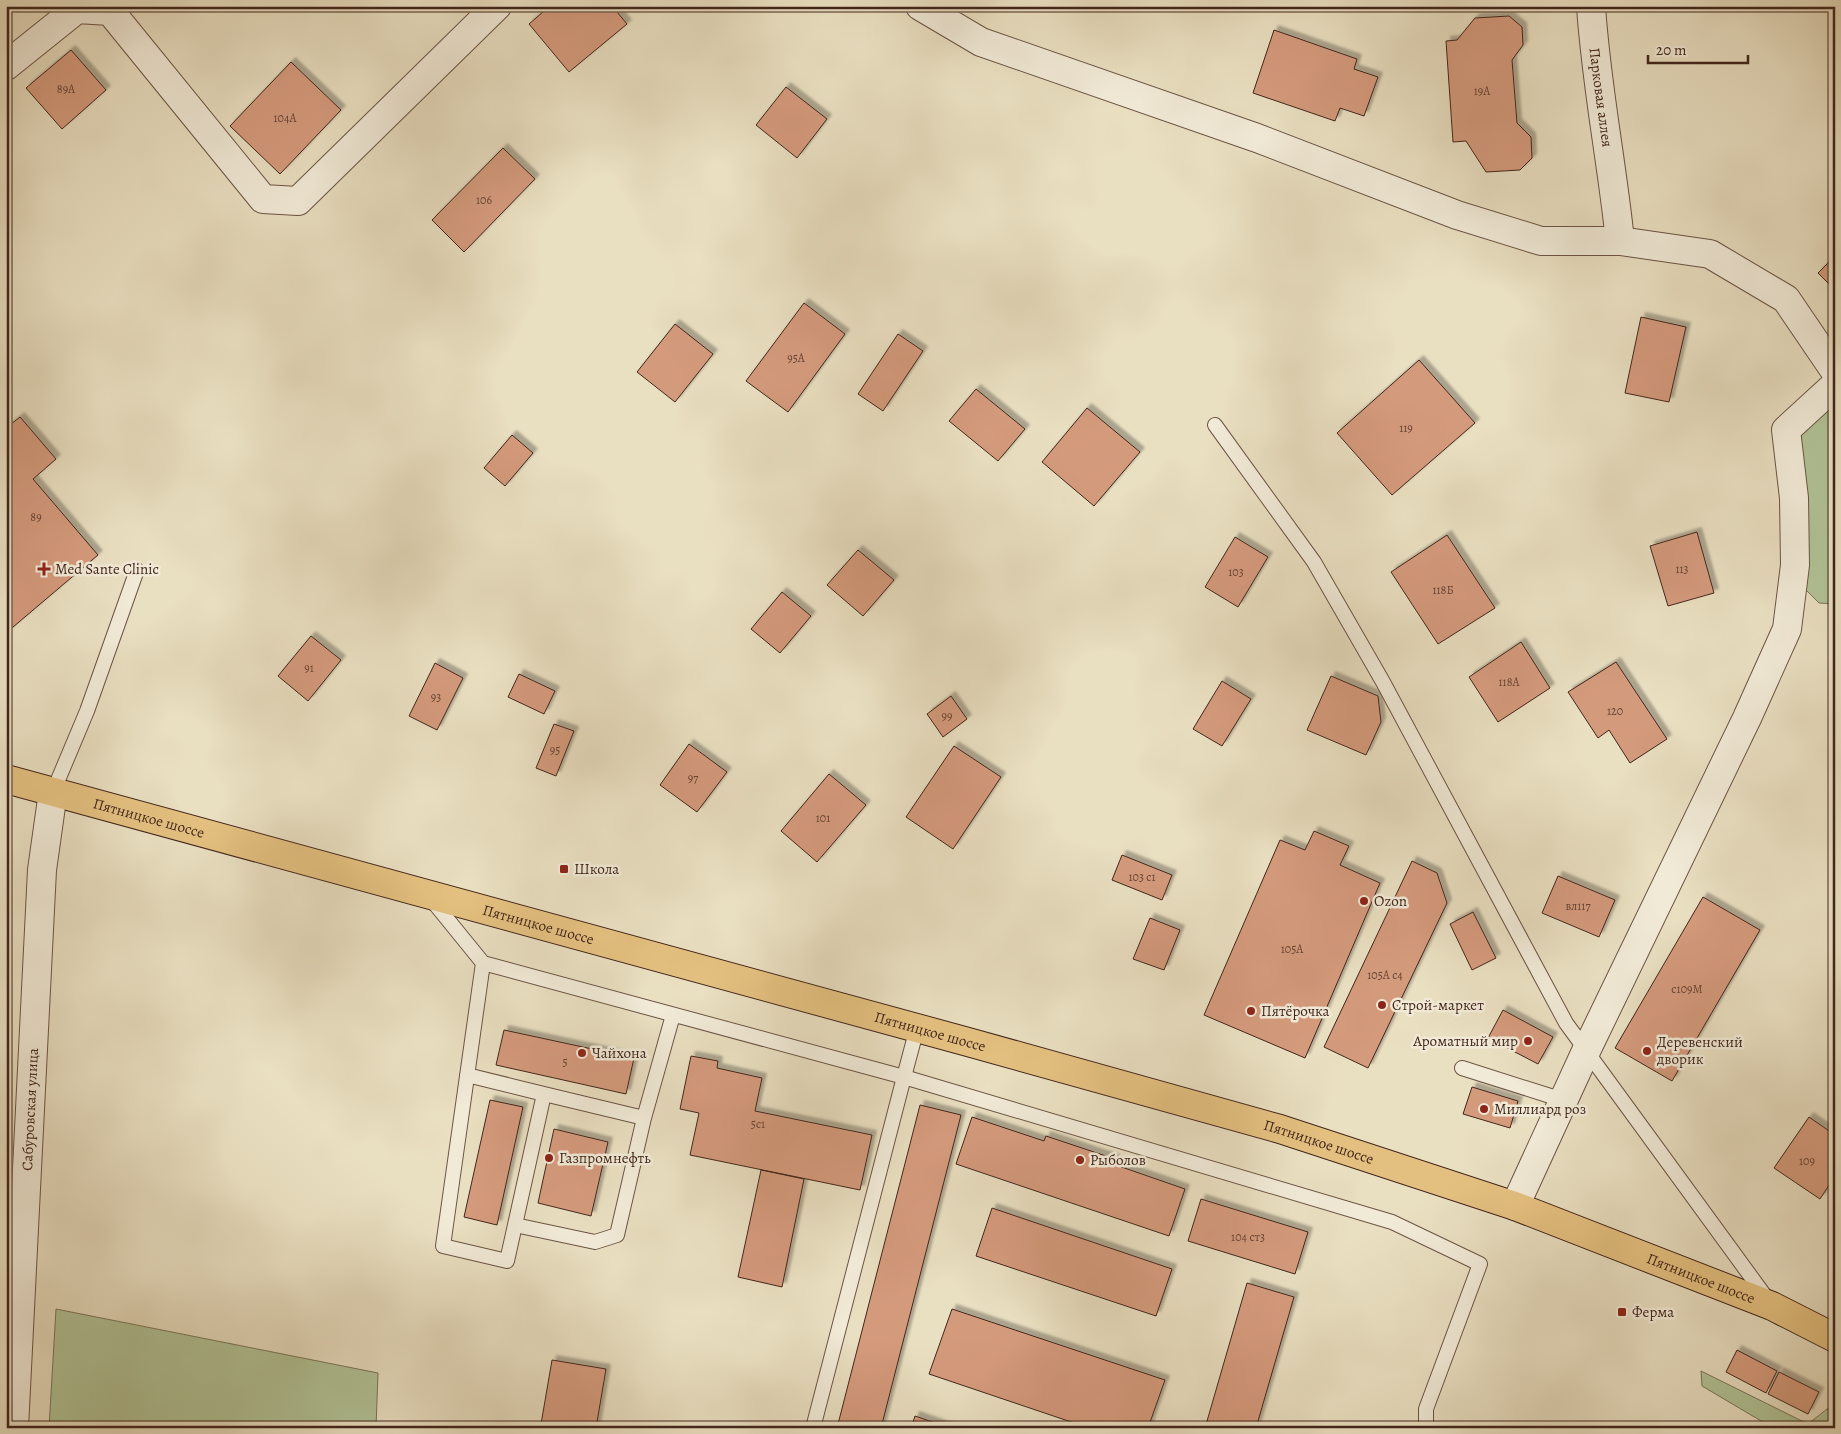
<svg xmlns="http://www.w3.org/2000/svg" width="1841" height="1434" font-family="Alegreya,serif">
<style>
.green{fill:#b1c397;stroke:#7a745a}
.building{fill:#d49a7c;stroke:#42261c;filter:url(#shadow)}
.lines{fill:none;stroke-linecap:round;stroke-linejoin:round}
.service-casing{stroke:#6c5445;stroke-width:16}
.minor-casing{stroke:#6c5445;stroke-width:30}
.tertiary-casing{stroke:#6c5445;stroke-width:30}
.primary-casing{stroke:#42261c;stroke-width:30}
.service{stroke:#f1ead7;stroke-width:14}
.minor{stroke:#f1ead7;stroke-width:28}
.tertiary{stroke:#f1ead7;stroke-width:28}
.primary{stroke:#e4c080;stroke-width:28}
.poi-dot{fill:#8f2418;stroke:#f1ead7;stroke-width:2}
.labels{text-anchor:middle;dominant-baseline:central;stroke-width:5;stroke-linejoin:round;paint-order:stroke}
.number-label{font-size:12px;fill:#664334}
.street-label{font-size:15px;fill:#42261c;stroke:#f1ead7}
.poi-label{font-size:15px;fill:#42261c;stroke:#f1ead7;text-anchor:start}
</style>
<defs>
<filter id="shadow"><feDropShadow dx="4.5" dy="-4.5" stdDeviation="1" flood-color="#0004"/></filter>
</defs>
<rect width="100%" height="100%" fill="#e9dfc1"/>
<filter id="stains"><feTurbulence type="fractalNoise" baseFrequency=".004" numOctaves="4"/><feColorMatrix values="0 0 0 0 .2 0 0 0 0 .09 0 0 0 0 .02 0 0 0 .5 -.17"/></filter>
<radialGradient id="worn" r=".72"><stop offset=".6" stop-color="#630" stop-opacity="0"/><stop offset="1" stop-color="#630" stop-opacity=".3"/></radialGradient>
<path class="green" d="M1835,381V604L1819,603L1799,583L1794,449L1811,415Z
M56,1309L378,1373L376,1428H49Z
M1701,1371L1808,1424L1827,1409H1835V1428H1773L1702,1386Z"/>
<path class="building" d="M550,6H612L627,24L569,72L529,24Z
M1509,16L1522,27L1523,45L1512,60L1517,123L1531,137L1532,158L1520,170L1486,172L1466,141L1453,142L1446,41L1457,40L1475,18Z
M1274,30L1357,59L1354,69L1378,77L1364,116L1340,108L1335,121L1253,93Z
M71,50L106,90L62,129L26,88Z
M291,62L341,110L280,174L230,126Z
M786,87L827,119L797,158L756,125Z
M503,148L535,179L464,252L432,220Z
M1835,256V290L1818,273Z
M804,303L845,334L788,412L746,381Z
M1641,317L1686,327L1669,402L1625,393Z
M675,324L713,354L675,402L637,372Z
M898,334L923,351L883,411L858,394Z
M1419,360L1475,423L1392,495L1337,433Z
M976,389L1025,429L998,461L949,421Z
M1087,408L1140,452L1094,506L1042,462Z
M20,417L56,459L33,479L98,555L6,633V428Z
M512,435L533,453L505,486L484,468Z
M1697,532L1714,593L1668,606L1650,546Z
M1447,535L1495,608L1438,644L1391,572Z
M1235,537L1268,557L1238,607L1205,587Z
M858,550L894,580L863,616L827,585Z
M782,592L811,616L780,653L751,629Z
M311,636L341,660L308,701L278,676Z
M1521,642L1550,688L1498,722L1469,677Z
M1616,662L1667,739L1630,763L1609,730L1598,738L1568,692Z
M435,663L463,678L437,730L409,716Z
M519,674L555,691L544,714L508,697Z
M1331,676L1378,696L1381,722L1366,755L1307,730Z
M1222,681L1251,699L1222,746L1193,729Z
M951,696L967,719L943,737L927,714Z
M554,724L574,731L556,776L536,768Z
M689,744L727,772L697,812L660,785Z
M954,746L1001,777L953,849L906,817Z
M829,774L866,805L817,862L781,831Z
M1314,831L1349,846L1340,865L1380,883L1305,1058L1204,1015L1280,840L1305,850Z
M1122,855L1172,875L1162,900L1112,880Z
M1412,861L1437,873L1447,903L1368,1068L1324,1047Z
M1558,876L1615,900L1599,937L1542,913Z
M1703,897L1760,930L1672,1081L1615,1048Z
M1473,912L1496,958L1472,970L1450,924Z
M1150,918L1180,930L1164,970L1133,959Z
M1503,1010L1553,1037L1538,1064L1488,1038Z
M504,1030L634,1058L626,1094L496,1065Z
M691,1056L718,1061L717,1068L762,1078L755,1111L872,1135L860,1190L690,1155L699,1113L680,1109Z
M1472,1087L1518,1101L1510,1128L1463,1114Z
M490,1100L523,1107L497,1225L464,1217Z
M920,1105L961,1115L881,1428H837Z
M972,1117L1044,1141L1046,1136L1115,1159L1113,1164L1185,1189L1169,1236L956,1164Z
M1809,1117L1835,1135V1145L1831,1151L1835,1154V1176L1820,1199L1774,1168Z
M554,1129L608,1142L591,1216L538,1203Z
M761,1170L804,1179L782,1287L738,1277Z
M1201,1199L1308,1232L1295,1274L1188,1241Z
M992,1208L1172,1269L1156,1316L976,1256Z
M1247,1283L1294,1297L1256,1428H1205Z
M952,1309L1165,1380L1148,1428H1089L929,1374Z
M1737,1350L1777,1371L1766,1393L1726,1372Z
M552,1360L606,1369L596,1428H565L541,1424Z
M1779,1372L1819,1392L1808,1414L1768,1394Z
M915,1416L950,1428H911Z"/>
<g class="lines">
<defs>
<path id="service" d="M1215,425L1314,562L1383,682L1566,1023L1768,1300
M53,792L87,711L137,570
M431,899L483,963L443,1246L507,1261L544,1094L644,1118
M483,963L904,1077L917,1028
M1462,1068L1563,1100
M467,1075L544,1094
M515,1225L595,1242L617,1235L644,1118L673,1015
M813,1428L904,1077L1392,1222L1480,1264L1426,1409V1428"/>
<g id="minor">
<path d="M920,6L981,42L1257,138L1457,215L1541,241H1620L1710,254L1786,299L1835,371"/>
<path id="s1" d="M1591,6C1596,85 1612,162 1620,241"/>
<path d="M6,66L77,9L110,11L263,199L298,201L497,6"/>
<path d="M1515,1206L1587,1049L1747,718L1787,629L1795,565L1794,498L1786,430L1835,385"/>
</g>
<g id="tertiary">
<path id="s2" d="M14,1428L42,870L53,792"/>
</g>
<g id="primary">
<path id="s3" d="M6,779L968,1042L1280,1129L1515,1206L1772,1306L1835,1338"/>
</g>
</defs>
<use href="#service" class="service-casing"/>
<use href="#minor" class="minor-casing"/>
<use href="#tertiary" class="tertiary-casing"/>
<use href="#primary" class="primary-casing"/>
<use href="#service" class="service"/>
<use href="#minor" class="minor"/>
<use href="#tertiary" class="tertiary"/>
<use href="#primary" class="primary"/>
</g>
<g class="poi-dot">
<path d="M41.5 561.5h5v5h5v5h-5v5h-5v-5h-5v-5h5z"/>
<rect x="559" y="864" width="10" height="10" rx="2.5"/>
<circle cx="1364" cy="901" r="5"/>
<circle cx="1382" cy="1005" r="5"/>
<circle cx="1251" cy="1011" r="5"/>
<circle cx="1528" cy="1041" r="5"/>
<circle cx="1647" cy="1051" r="5"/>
<circle cx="582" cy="1053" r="5"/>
<circle cx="1484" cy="1109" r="5"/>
<circle cx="549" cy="1158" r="5"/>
<circle cx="1080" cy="1160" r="5"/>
<rect x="1617" y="1307" width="10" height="10" rx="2.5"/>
</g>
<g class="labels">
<g class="number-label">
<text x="66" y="89">89А</text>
<text x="1482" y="91">19А</text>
<text x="285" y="118">104А</text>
<text x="484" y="200">106</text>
<text x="796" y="358">95А</text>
<text x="1406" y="428">119</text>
<text x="36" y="517">89</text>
<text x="1682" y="569">113</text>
<text x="1236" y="572">103</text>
<text x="1443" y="590">118Б</text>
<text x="309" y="668">91</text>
<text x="1509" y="682">118А</text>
<text x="436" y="697">93</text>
<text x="1615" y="711">120</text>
<text x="947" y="716">99</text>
<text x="555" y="750">95</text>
<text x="693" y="778">97</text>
<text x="823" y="818">101</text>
<text x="1142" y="877">103 c1</text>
<text x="1578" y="906">вл117</text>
<text x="1292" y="949">105А</text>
<text x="1385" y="975">105А c4</text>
<text x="1687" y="989">с109M</text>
<text x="565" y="1062">5</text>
<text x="758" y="1124">5с1</text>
<text x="1807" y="1161">109</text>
<text x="1248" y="1237">104 ст3</text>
</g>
<g class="street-label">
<text stroke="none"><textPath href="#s1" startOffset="92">Парковая аллея</textPath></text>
<text stroke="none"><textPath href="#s3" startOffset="148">Пятницкое шоссе</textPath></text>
<text stroke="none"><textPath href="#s3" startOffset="552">Пятницкое шоссе</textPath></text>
<text stroke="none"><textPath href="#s3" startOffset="958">Пятницкое шоссе</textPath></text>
<text stroke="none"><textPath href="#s2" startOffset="319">Сабуровская улица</textPath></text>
<text stroke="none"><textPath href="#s3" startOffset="1362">Пятницкое шоссе</textPath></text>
<text stroke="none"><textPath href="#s3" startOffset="1768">Пятницкое шоссе</textPath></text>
</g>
<g class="poi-label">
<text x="55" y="569">Med Sante Clinic</text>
<text x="574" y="869">Школа</text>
<text x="1374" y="901">Ozon</text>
<text x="1392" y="1005">Строй-маркет</text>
<text x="1261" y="1011">Пятёрочка</text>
<text x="1518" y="1041" text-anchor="end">Ароматный мир</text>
<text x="1657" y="1042">Деревенский<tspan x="1657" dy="17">дворик</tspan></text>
<text x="592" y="1053">Чайхона</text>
<text x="1494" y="1109">Миллиард роз</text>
<text x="559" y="1158">Газпромнефть</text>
<text x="1090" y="1160">Рыболов</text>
<text x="1632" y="1312">Ферма</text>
</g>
</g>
<rect width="1841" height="1434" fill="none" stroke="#e9dfc1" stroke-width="25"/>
<rect x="8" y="8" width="1826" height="1419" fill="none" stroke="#42261c" stroke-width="2.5"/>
<rect x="12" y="12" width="1816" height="1409" fill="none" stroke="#42261c"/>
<path d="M1648 55v8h100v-8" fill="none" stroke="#42261c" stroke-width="2.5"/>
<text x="1656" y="55" font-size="15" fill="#42261c" stroke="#f1ead7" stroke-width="4" paint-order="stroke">20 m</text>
<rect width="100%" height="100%" filter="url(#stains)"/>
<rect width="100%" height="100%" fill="url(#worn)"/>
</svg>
